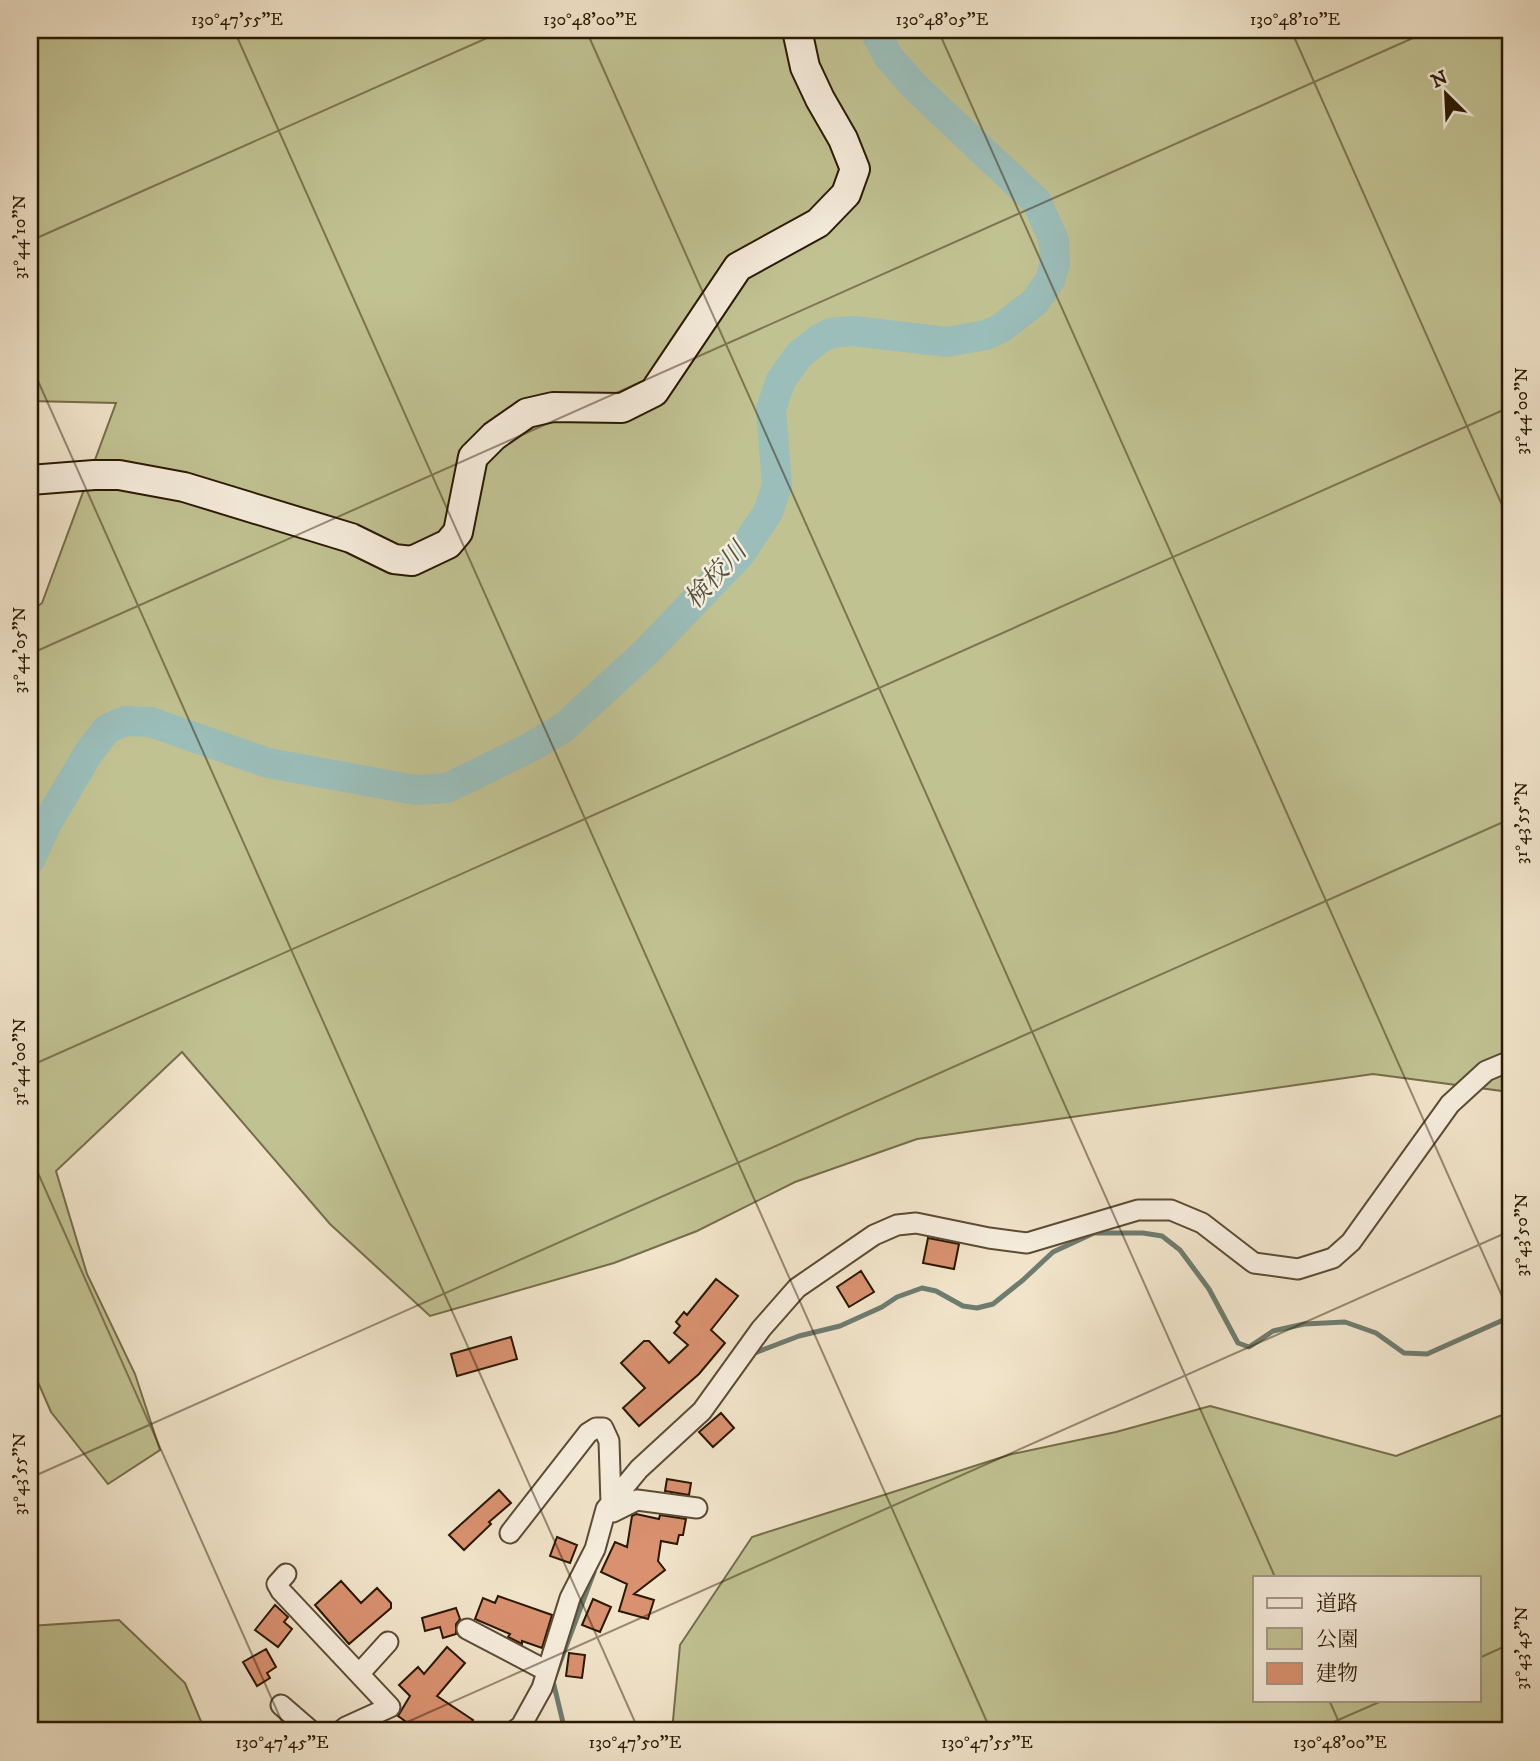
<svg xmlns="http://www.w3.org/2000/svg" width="1540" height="1761" font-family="'IM FELL DW Pica','Noto Serif JP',serif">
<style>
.green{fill:#c1c292;stroke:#766d4a;stroke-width:2;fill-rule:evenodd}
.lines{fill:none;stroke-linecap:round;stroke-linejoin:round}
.stream{stroke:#6e7c70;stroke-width:5}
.river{stroke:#9bbeba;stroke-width:30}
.building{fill:#d9916f;stroke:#2b1802;stroke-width:2}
.street-casing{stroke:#5c4b34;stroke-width:23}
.secondary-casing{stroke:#2b1802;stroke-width:32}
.street{stroke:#f6eddd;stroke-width:19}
.secondary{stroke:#f6eddd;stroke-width:28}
.ticks{fill:none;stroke:#2b1802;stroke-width:2;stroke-opacity:0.45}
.labels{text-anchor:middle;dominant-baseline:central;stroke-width:5;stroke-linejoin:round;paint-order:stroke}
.water-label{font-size:26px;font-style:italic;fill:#525242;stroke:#f6eddd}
.neatline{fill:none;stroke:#2b1802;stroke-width:2.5}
.ticks-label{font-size:18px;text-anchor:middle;fill:#2b1802}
</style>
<rect width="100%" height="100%" fill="#f1e4ca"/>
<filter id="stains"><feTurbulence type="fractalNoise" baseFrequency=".00286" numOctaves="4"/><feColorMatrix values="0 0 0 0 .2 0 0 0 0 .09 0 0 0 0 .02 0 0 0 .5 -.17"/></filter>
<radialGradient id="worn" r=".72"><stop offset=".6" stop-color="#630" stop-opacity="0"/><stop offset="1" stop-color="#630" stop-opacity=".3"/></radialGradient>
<path class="green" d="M30,30H1510V1092L1373,1074L917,1139L795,1182L697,1231L614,1263L430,1316L330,1224L182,1052L56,1171L87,1274L135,1374L160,1450L108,1484L51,1412L30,1364V612L42,603L116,403L30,401Z
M1210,1406L1396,1456L1510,1412V1731H672L680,1645L752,1537L1012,1454L1116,1432ZM1255,1577H1479V1700H1255Z
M119,1620L185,1683L205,1731H32L30,1626Z"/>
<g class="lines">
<path class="stream" d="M752,1354L799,1336L840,1326L882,1307L897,1297L922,1288L936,1291L963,1306L977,1308L993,1304L1023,1280L1053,1252L1094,1233H1143L1162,1236L1180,1250L1209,1289L1238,1343L1249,1347L1273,1331L1304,1324L1345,1322L1376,1333L1404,1353L1427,1354L1510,1317
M565,1731L553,1681L594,1572"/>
<path class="river" d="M30,860L47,823L89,752L107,729L125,721L150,722L268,763L416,790L447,788L531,747L563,728L646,652L741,553L768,512L777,486L771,409L781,380L799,355L819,339L831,333L854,331L947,342L986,335L1001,328L1035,302L1050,280L1055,264L1054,241L1037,202L913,85L888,56L874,30"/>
</g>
<path class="building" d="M928,1238L959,1244L954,1269L923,1263Z
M861,1271L874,1292L849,1307L837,1287Z
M716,1279L738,1296L711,1330L725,1343L699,1374L639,1426L623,1408L645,1388L621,1363L644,1341H649L669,1363L688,1345L674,1333L680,1326L676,1322L684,1312L687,1315Z
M511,1337L517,1359L457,1376L451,1354Z
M721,1413L734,1428L713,1447L699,1432Z
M667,1479L691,1483L689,1495L665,1491Z
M499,1490L511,1503L489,1522L491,1524L464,1550L449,1535Z
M636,1514L659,1519L660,1515L686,1519L683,1535H679L677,1544L661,1541L658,1561L665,1570L634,1594L654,1600L648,1619L619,1611L627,1584L601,1572L615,1542L627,1547L632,1516Z
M557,1537L577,1545L570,1563L550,1556Z
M341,1581L361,1603L377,1588L391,1603V1608L349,1644L315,1605Z
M498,1596L552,1615L542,1648L522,1641V1644L508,1637L510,1634L475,1619L483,1598L495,1603Z
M593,1599L611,1607L600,1632L582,1625Z
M275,1605L288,1617L284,1622L292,1629L278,1647L255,1630Z
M456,1608L460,1619L456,1624V1634L443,1638L440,1627L425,1631L422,1618Z
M447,1647L465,1663L437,1696L473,1720L466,1731H419L398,1716L410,1696L399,1685L418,1667L424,1674Z
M266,1649L276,1667L267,1673L270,1678L257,1686L243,1662Z
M569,1653L585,1655L582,1678L566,1676Z"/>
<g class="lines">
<defs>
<path id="street" d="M606,1509L613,1512L637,1500L697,1508
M510,1533L588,1433L596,1428H603L609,1441L611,1504
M286,1574L277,1584L281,1591L390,1707L346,1727L341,1731
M467,1629L547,1671
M359,1674L388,1642
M281,1705L311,1731
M514,1731L521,1726L542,1688L570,1598L595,1549L606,1509L639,1469L702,1411L761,1329L797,1288L874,1235L897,1225L916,1223L989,1238L1027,1243L1138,1210H1171L1202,1223L1254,1263L1298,1269L1333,1258L1351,1242L1450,1104L1486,1071L1510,1061"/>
<path id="secondary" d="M30,480L94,475H119L184,487L351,538L394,559L412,561L448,544L458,532L473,457L494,436L527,413L553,407L622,408L654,392L738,267L818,223L846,194L855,169L843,139L820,99L805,67L797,30"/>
</defs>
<use href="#street" class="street-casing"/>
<use href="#secondary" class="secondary-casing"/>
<use href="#street" class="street"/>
<use href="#secondary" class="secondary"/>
</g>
<path class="ticks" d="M234,30L991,1731M586,30L1275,1577M938,30L1510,1314M1291,30L1510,523M30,241L505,30M30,363L639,1731M30,654L1431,30M30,1066L1510,407M30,1155L286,1731M30,1478L1510,819M1479,1658L1510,1644M1329,1700L1343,1731M387,1731L1510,1231M1313,1731L1384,1700"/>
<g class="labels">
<g class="water-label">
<text transform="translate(716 576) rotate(-48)">検校川</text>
</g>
</g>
<rect width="1540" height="1761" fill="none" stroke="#f1e4ca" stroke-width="77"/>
<rect x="1253" y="1576" width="228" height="126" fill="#f6eddd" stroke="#a59885" stroke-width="2"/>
<rect x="1267" y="1598" width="35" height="10" fill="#f6eddd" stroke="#a59885" stroke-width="2"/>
<text x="1316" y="1610" font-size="21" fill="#2b1802">道路</text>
<rect x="1267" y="1628" width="35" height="21" fill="#c1c292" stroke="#a59885" stroke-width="2"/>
<text x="1316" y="1646" font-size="21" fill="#2b1802">公園</text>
<rect x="1267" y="1663" width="35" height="21" fill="#d9916f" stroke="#a59885" stroke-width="2"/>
<text x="1316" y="1680" font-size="21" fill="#2b1802">建物</text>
<g transform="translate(1446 94) rotate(336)" stroke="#f6eddd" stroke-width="5" paint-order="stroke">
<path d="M0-5L12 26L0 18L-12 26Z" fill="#2b1802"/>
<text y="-10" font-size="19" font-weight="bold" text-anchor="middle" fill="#2b1802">N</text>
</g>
<rect x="38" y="38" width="1464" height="1684" class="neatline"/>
<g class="ticks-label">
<text x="237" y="25">130°47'55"E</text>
<text x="590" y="25">130°48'00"E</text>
<text x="942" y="25">130°48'05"E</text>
<text x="1295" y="25">130°48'10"E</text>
<text transform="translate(19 237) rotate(-90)" y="6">31°44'10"N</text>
<text transform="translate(1521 411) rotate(-90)" y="6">31°44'00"N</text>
<text transform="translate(19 650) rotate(-90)" y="6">31°44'05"N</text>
<text transform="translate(1521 823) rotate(-90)" y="6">31°43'55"N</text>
<text transform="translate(19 1062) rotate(-90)" y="6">31°44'00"N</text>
<text transform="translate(1521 1235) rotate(-90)" y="6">31°43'50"N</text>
<text transform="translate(19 1474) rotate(-90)" y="6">31°43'55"N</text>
<text transform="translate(1521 1648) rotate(-90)" y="6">31°43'45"N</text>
<text x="282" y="1748">130°47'45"E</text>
<text x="635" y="1748">130°47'50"E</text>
<text x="987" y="1748">130°47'55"E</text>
<text x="1340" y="1748">130°48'00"E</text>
</g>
<rect width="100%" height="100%" filter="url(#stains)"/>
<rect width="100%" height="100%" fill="url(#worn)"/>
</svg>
